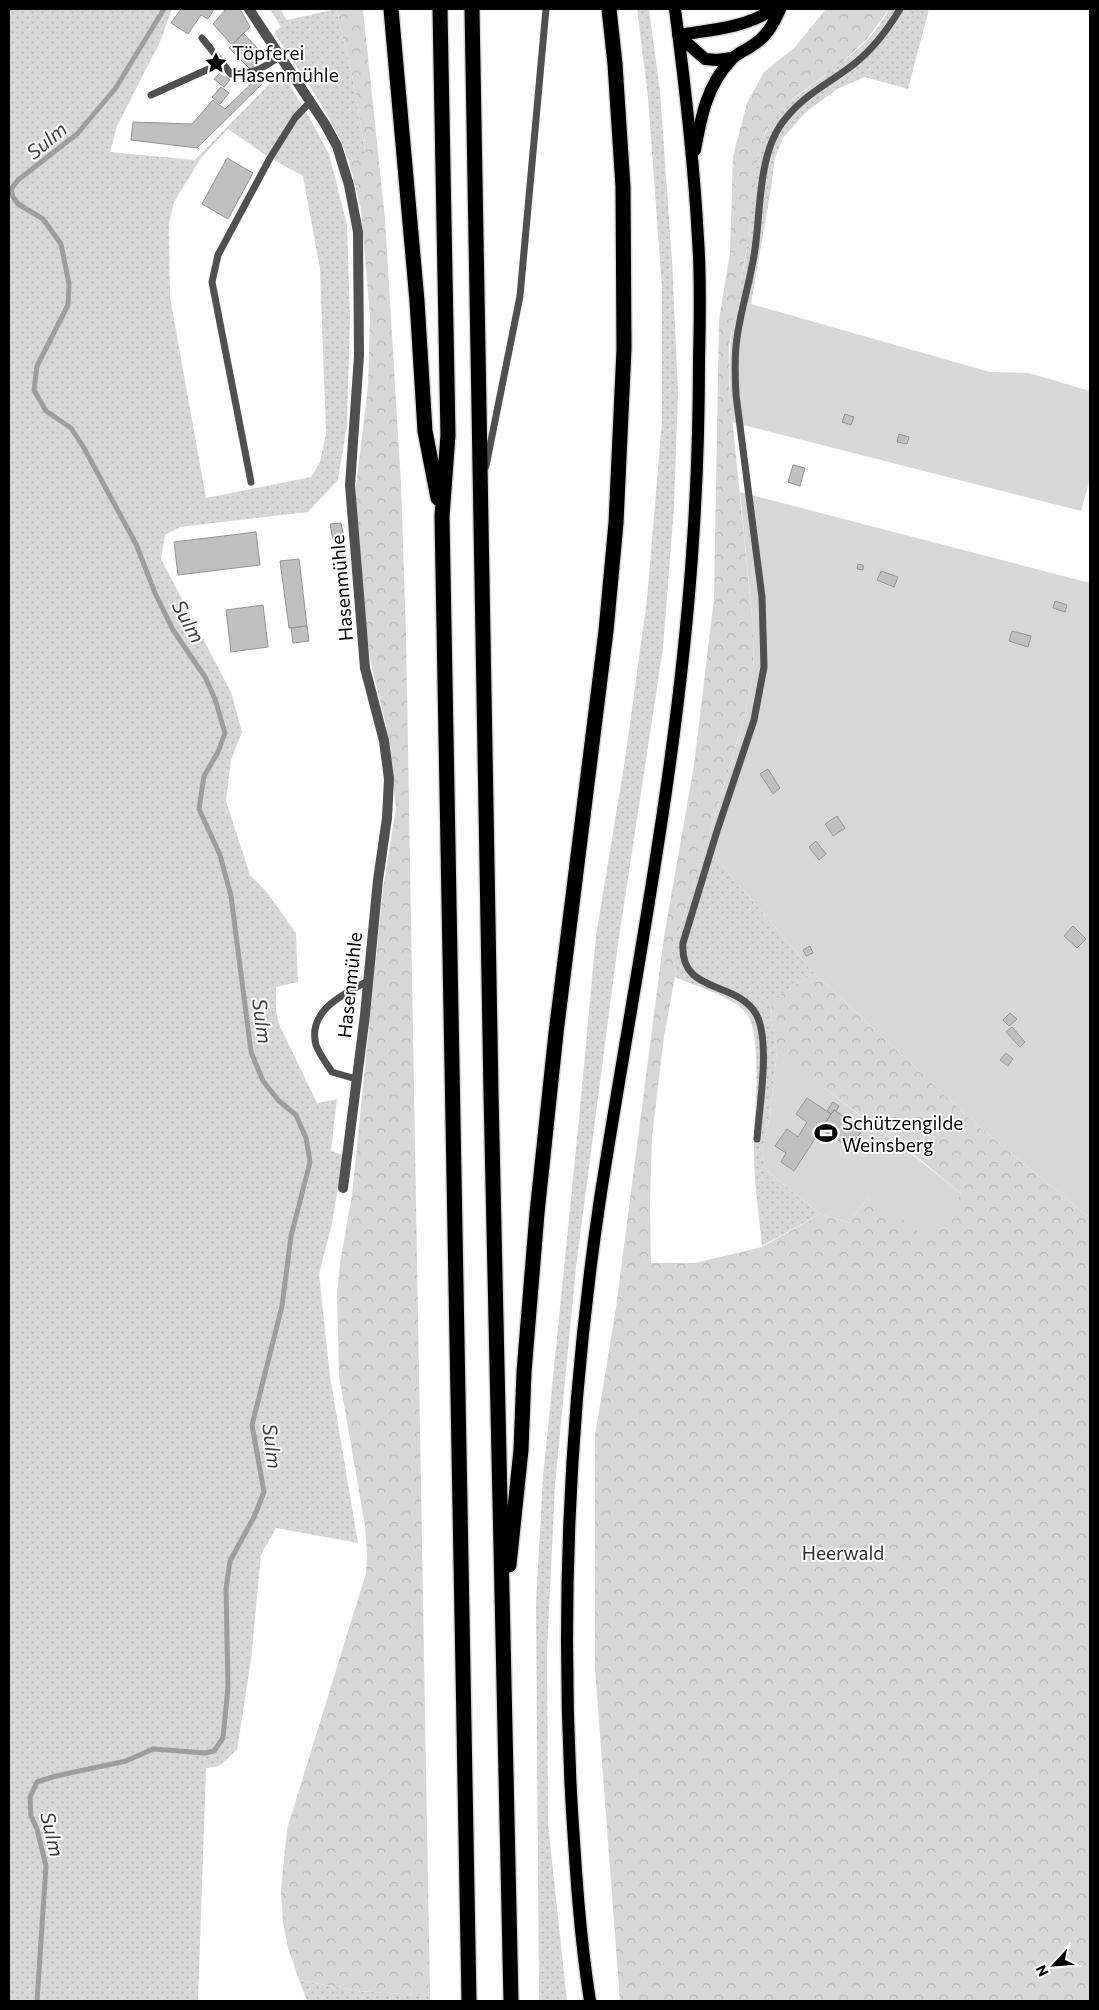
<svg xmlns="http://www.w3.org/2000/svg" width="1099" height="2010" font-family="Commissioner,sans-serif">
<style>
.grass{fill:url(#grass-dots);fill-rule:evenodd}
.forest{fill:url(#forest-crowns)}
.green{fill:#d7d7d7}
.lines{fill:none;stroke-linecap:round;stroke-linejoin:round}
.stream{stroke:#9e9e9e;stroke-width:5}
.building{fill:#c0c0c0;stroke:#949494}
.primary-casing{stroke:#dbdbdb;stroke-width:15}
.highway-casing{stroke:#dbdbdb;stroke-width:18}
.lane{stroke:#505050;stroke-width:7}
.street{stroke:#505050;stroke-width:10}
.primary{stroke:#000;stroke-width:12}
.highway{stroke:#000;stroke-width:15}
.labels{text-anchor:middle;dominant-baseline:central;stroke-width:4;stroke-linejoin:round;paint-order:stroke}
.poi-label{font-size:19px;fill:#000;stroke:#fff;text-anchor:start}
.street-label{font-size:19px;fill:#000;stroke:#fff}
.park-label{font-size:19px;fill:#2e2e2e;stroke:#fff}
.water-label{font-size:20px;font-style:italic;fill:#3f3f3f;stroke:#fff}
</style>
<defs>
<pattern id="grass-dots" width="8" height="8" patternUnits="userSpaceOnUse" patternTransform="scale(1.25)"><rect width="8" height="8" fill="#d7d7d7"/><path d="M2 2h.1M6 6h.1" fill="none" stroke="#b7b7b7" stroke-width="1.8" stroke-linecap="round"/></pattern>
<pattern id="forest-crowns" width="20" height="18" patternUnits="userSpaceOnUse" patternTransform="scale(1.25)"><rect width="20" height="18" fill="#d7d7d7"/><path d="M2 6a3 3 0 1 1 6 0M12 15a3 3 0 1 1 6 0" fill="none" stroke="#b7b7b7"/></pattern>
</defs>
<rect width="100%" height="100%" fill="#fff"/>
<path class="grass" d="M9,9H172L160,42L117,126L110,152L195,160L281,72L308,115L329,154L347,225L350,318L347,426L338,480L308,512L180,527L165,535L161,559L231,692L242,732L231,760L226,801L250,875L266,891L296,933L298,982L276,987V1010L279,1024L317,1103L337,1099L331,1151L343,1155L332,1224L319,1274L330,1376L358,1543L276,1528L261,1555L251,1660L237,1750L219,1766L206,1768L198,2001H9ZM228,129L270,158L303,176L320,269L326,434L320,462L311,477L206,498L170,297L169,223L174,202L201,158Z
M270,9H280L287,20L336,9L353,79L366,157L349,161C333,116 300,73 274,32L281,27Z
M637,9H649L660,91L672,261L678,392L674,507L663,648L618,944L576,1267L555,1485L547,1652L548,1824L567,2001H539L536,1603L543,1477L579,1119L596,936L626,753L647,599L662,421V288L648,98Z
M889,9H929L908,89L865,77L837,89L806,112L783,138L775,158L771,188L751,304L737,300C740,283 745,265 747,248C754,205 748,151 776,116C786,104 799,95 811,86C839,65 874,41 889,9Z
M706,846L814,973L772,1001L771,1017L777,1050L770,1115L762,1151L766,1170L820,1214L762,1246C759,1215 754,1183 754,1152C753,1121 764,1034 746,1013C732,996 695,986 675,977L676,971L672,953Z
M299,1980L358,1991L430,1996V2001H307Z"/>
<path class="forest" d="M336,9H363L385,219L401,484L406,635L430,1996L358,1991L299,1980L288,1948L283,1922L281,1890L287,1829L366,1573L367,1555L365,1526L339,1376L337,1293L340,1263L352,1195L383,889L396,808L386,725L371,664L365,621L356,509V487L368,386L370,317L361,209L349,161L366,156L353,79Z
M826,9H889L867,39L839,65L795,97L778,114L766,130L758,154L747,248L729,345V387L754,636L753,673L745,714L706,846L672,953L676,971L664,1037L652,1137L650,1204L651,1263H695L762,1247L820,1214L849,1223L869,1196L961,1194L922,1161L805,1074L777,1050L771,1017L772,1000L814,973L977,1125L1090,1218V2001H620L595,1669V1435L616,1308L664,937L694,765L714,598L719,320L730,253L733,156L747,103L764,72L795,47Z"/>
<path class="green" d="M737,300L990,372L1029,373L1090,391V479L1081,511L732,422C728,380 728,341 737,300Z
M740,492L1090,583V1218L977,1125L814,973L706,846L745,714L753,673L754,636Z
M777,1050C837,1101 902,1144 961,1194L928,1238L869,1196L849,1223L820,1214L766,1170L762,1151L770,1115Z"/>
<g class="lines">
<path class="stream" d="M37,2001L46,1866L37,1829L31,1816L30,1797L37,1782L56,1776L126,1761L153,1749L205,1753L214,1751L223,1738L228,1687L226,1589L230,1561L254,1517L264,1492L252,1425L282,1306L291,1236L310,1162L306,1138L296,1115L278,1100L263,1081L251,1052L231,896L220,855L199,809L204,776L218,752L225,733L215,699L205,677L173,630L155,593L136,544L84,448L71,428L46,411L34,390L37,366L68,305L69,284L61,244L43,219L18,204L13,197L11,189L18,180L77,134L115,89L164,9"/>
</g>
<path class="building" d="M181,9H214L208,19L201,15L188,34L171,23Z
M226,9H240L250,27L232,45L213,24Z
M243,33L266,57L250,69L229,48Z
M221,72L230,80L224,87L214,79Z
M258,77L264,82L197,148L131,140L133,122L192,124L213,100L225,109Z
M221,87L229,93L220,104L212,97Z
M227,158L253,173L228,219L202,204Z
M845,414L854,417L851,425L842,422Z
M899,434L909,437L907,444L897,442Z
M793,465L805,468L800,486L788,482Z
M341,523L344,538L333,540L330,524Z
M256,532L260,565L178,575L174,542Z
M299,559L307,626L289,628L280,561Z
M858,564L863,565V570L857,569Z
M881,571L898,577L894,587L877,580Z
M1055,601L1067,605L1065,612L1053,608Z
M263,605L268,647L231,652L226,610Z
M307,626L309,641L293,643L291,628Z
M1012,631L1031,636L1028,647L1009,641Z
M768,769L780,788L773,794L760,774Z
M837,816L845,828L833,836L825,824Z
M816,841L826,854L819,860L809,847Z
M1073,926L1086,939L1077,948L1064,936Z
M810,946L813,953L806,956L803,950Z
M1010,1013L1017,1019L1009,1026L1003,1020Z
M1012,1027L1025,1042L1020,1047L1006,1032Z
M1006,1053L1013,1059L1008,1066L1000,1060Z
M807,1098L831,1114L794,1171L781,1162L786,1153L775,1146L787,1129L798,1137L807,1122L796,1114Z
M833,1102L839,1106L836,1111L834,1110L831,1114L827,1111Z
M834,1110L863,1129L850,1148L821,1129Z"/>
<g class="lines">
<defs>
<path id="primary" d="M678,35C710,30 746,28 773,9
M678,35L705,59L717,60L732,58
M695,150C701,117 707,85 731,60C736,54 744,51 750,47C766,38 773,25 780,9
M590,2001C580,1938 576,1874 572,1811C560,1607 570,1401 600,1199C634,980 679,762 693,541C697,481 699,420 699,360C700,320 701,279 698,239C694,162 685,85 675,9"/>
<path id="highway" d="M391,9L417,301L425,431L438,498
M440,9L448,435L442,516L469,2001
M472,9L491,1093L511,2001
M509,1565L521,1450L524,1372L537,1213L556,1033L606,631L616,523L624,349L623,187L615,64L609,9"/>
</defs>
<use href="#primary" class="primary-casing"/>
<use href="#highway" class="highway-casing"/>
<path class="lane" d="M202,38L231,74C250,75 264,68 279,57
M151,95L222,63
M486,466L520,296L546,9
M251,482L212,282L218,255L270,158L295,118L310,102
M356,1079L332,1072C327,1064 319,1054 316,1045C307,1011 343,994 368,981
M757,1139C759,1109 771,1040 756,1014C737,980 679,995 683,943L717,831L754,720L764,667L762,597L736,395C735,376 734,357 737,338C741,308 751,279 755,249C761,208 758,150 786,118C804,95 831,82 854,64C873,49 888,29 900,9"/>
<path class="street" d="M249,9L325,124L337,146L349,185L358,232L359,356L350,485L365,668L384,741L389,779L387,818L378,880L365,1015L343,1188"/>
<use href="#primary" class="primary"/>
<use href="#highway" class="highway"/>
</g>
<defs>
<symbol id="sight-bare" viewBox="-9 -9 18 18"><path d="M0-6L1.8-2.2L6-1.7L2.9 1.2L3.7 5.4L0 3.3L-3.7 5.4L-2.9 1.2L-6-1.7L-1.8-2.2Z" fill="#000" stroke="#fff" stroke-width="2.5" paint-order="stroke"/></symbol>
<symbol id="stadium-bare" viewBox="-9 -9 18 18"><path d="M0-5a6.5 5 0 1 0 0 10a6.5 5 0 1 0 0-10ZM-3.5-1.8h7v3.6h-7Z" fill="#000" stroke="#fff" stroke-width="2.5" paint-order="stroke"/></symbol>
</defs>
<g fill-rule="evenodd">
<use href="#sight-bare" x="200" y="47" width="32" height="32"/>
<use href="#stadium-bare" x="810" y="1117" width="32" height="32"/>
</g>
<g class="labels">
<g class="poi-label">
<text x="232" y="52">Töpferei<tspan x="232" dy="22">Hasenmühle</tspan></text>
<text x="842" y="1122">Schützengilde<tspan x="842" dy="22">Weinsberg</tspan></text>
</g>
<g class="street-label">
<text transform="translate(341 588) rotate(-95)">Hasenmühle</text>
<text transform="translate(349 985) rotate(-84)">Hasenmühle</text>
</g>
<g class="park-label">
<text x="843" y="1552">Heerwald</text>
</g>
<g class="water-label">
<text transform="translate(46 140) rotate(-40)">Sulm</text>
<text transform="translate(189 621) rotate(61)">Sulm</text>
<text transform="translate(263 1021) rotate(82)">Sulm</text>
<text transform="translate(273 1446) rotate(83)">Sulm</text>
<text transform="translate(53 1834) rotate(77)">Sulm</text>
</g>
</g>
<rect width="1099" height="2010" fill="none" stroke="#000000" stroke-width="20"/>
<g transform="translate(1054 1965) rotate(244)" stroke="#ffffff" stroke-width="4" paint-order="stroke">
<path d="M0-4L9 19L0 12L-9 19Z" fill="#000000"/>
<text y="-8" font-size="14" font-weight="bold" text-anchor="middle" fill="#000000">N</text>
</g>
</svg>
